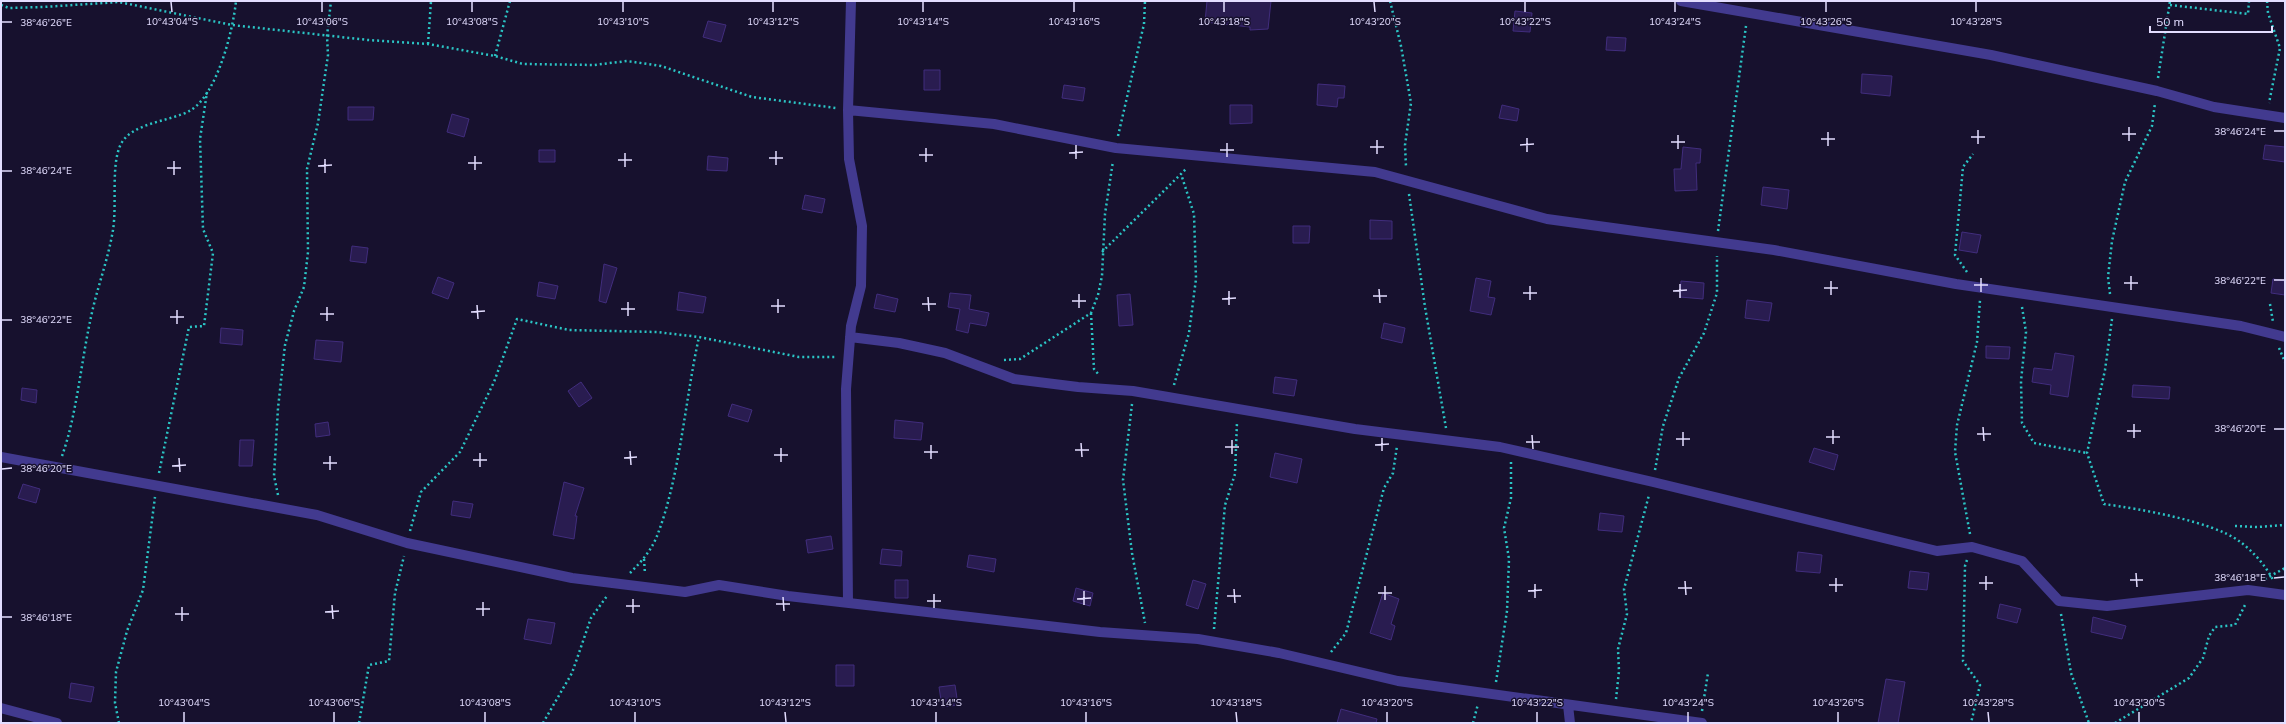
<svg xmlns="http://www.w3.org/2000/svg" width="2286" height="724" font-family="Mulish,sans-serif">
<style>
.building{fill:#291c50;stroke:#412d7d}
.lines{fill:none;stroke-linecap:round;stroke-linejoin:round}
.path{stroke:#2bc5c5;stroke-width:2.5;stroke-dasharray:2 3;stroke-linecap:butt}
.minor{stroke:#423a8f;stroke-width:10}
.ticks{fill:none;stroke:#e3ddff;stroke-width:1.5}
.ticks-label{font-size:10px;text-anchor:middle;fill:#e3ddff;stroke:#17112e;stroke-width:3;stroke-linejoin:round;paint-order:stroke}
</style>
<rect width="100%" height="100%" fill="#17112e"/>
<path class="building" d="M1207,1H1271L1268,29L1250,30V27L1205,22Z
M1515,11L1532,13L1530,32L1513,31Z
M708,21L726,25L721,42L703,37Z
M1607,37L1626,38L1625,51L1606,50Z
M924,70H940V90H924Z
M1862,74L1892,76L1890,96L1861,93Z
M1318,84L1345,86L1344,98H1338L1337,107L1317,105Z
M1064,85L1085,88L1083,101L1062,98Z
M1230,105H1252V123L1230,124Z
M1502,105L1519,109L1517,121L1499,118Z
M348,107H374L373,120H348Z
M452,114L469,119L464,137L447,132Z
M2265,145L2285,147V162L2263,159Z
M1683,147L1701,149L1700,163H1696L1697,190L1675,191L1674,169H1681Z
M539,150H555V162H539Z
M708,156L728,158L727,171L707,170Z
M1763,187L1789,190L1787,209L1761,205Z
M805,195L825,199L822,213L802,209Z
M1370,220L1392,221V239H1370Z
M1293,226H1310L1309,243H1293Z
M1962,232L1981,235L1977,253L1959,250Z
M352,246L368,248L366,263L350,261Z
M604,264L617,268L606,303L599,301Z
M438,277L454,283L448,299L432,293Z
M1476,278L1491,281L1488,297L1495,298L1491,315L1470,311Z
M2273,279L2285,281V295L2271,293Z
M1681,281L1704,283L1703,299L1680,297Z
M539,282L558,286L555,299L537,296Z
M679,292L706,297L703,313L677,310Z
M950,293L971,295L969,309L989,313L986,326L970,323L968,333L956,330L960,309L948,307Z
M877,294L898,299L895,312L874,308Z
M1130,294L1133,325L1119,326L1117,295Z
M1747,300L1772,303L1769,321L1745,318Z
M1384,323L1405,328L1402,343L1381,338Z
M221,328L243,330L242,345L220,343Z
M316,340L343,342L341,362L314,359Z
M1986,346L2010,347L2009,359L1986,358Z
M2055,353L2074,356L2068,397L2050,394L2051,385L2032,382L2034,368L2052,370Z
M1275,377L1297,380L1294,396L1273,393Z
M581,382L592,398L579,407L568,391Z
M2133,385L2170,387L2169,399L2132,397Z
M22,388L37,390L36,403L21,400Z
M732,404L752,410L748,422L728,416Z
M895,420L923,423L921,440L894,438Z
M328,422L330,435L316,437L315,424Z
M240,440H254L252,466H239Z
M1814,448L1838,455L1834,470L1809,462Z
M1275,453L1302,459L1297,483L1270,477Z
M564,482L584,488L575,516H577L574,539L553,535Z
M23,484L40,489L36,503L18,498Z
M453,501L473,504L470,518L451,515Z
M1600,513L1624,516L1622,532L1598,530Z
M831,536L833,549L808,553L806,540Z
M882,549L902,551L901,566L880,564Z
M1798,552L1822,555L1820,573L1796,571Z
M969,555L996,559L994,572L967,567Z
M1910,571L1929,573L1927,590L1908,588Z
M895,580H908V598H895Z
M1193,580L1206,584L1198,609L1186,605Z
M1076,588L1093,593L1090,606L1073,601Z
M1383,593L1399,599L1391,624L1395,626L1391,640L1370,633Z
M2000,604L2021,609L2017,623L1997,618Z
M2093,617L2126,626L2122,639L2091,632Z
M528,619L555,623L551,644L524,639Z
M836,665H854V686H836Z
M1886,679L1905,682L1898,723H1878Z
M71,683L94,687L91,702L69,698Z
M955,685L958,705L942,707L939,687Z
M1341,709L1377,719L1376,723H1337Z"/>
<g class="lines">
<path class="path" d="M1390,1L1401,46L1411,103L1405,145L1406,167
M2267,1L2268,13L2280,48L2269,103
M1,5L9,8L43,7L119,2L232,25L368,40L428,44L495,56L523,64L594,65L627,61L661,66L752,97L836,108
M2170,5L2248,14L2249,1
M428,44L431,1
M495,56L510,1
M2158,78L2170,1
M1118,136L1144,24L1145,1
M1409,194L1425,307L1446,428
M1718,231L1746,26
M1102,252L1187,168
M1967,272L1955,255L1963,167L1973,154
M2110,294L2108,277L2112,241L2125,182L2152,126L2155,103
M2270,304L2273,322
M2022,307L2026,332L2021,381L2022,423L2034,443L2087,453
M1091,313L1094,369L1099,375
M2112,319L2105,370L2087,453L2104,504C2140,509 2211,521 2239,541C2252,550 2266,566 2273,580
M2279,348L2285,362
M1004,360L1020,359L1091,313L1098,295L1102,276L1105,214L1113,161
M1174,385L1189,333L1196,279L1194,214L1181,174
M1132,404L1123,480L1132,553L1145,623
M62,456C77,414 81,362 91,317C97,288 108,260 113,230C117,205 111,167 120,146C130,122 171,122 191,110C217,94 233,31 236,1
M1655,470L1663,426L1679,378L1704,333L1717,293V256
M159,473L189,327L204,326L213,253L203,229L200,139L207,92
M278,495L274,476L278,408L285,345L294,311L304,287L308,252L307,169L318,123L328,55L327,36L331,1
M2235,526L2257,527L2285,525
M410,531L421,492L460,452L494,382L517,319L569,330L657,332L699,337L799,357H836
M1970,534L1955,452L1957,425L1977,342L1980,300
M644,559L645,574
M1967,560L1965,566L1963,661L1980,685L1971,723
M630,573C641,562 651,551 657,536C680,477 685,400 699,337
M2265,579L2285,568
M2061,614L2071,673L2089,723
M1214,629L1225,505L1235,474L1237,422
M1331,652L1346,633L1384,488L1393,473L1397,446
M1496,682L1507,611L1509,559L1504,528L1511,498V462
M1616,699L1619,671L1618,649L1627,614L1624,589L1649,495
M1702,711L1708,673
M119,723L115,703L116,672L127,631L143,590L155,497
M359,723L369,665L389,661L395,593L404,556
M543,723L572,673L591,618L607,596
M1473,723L1478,704
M2115,723L2189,678L2203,658L2209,636L2215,627L2235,625L2246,603"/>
<path class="minor" d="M1681,1L1991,55L2157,91L2214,107L2285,118
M848,110L994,124L1116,148L1375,172L1547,219L1774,250L1956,284L2241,326L2285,337
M850,337L899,343L945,353L1014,379L1078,387L1133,391L1355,429L1500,447L1653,482L1937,551L1972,547L2022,561L2059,601L2107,606L2248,590L2285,595
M1,457L317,515L407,543L572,578L685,592L719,585L788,596L1100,632L1198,639L1279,653L1398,681L1702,723
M848,603L846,389L851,326L861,286L862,226L849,159L848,110L851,1
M1568,705L1570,723
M1,708L57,723"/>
</g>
<path class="ticks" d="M171,2L172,12M322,2V12M472,2V12M623,2V12M773,2V12M923,2V12M1074,2V12M1224,2V12M1374,2L1375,12M1525,2V12M1675,2V12M1826,2V12M1976,2V12M2,22H12M2129,127V141M1978,130V144M2274,131H2284M1828,132V146M2122,134H2136M1678,135V149M1971,137H1985M1527,138V152M1821,139H1835M1377,140V154M1671,142H1685M1227,143V157M1076,145V159M1520,145L1534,144M1370,147H1384M926,148V162M1220,150H1234M776,151V165M625,153V167M1069,153L1083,152M919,155H933M475,156V170M769,158H783M325,159V173M618,160H632M174,161V175M468,163H482M318,166L332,165M167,168H181M2,171H12M2131,276V290M1981,278V292M2274,280H2284M1831,281V295M2124,283H2138M1680,284V298M1974,285H1988M1530,286V300M1824,288H1838M1379,289L1380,303M1229,291V305M1673,291L1687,290M1523,293H1537M1079,294V308M1373,296H1387M928,297L929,311M778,299V313M1222,299L1236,298M1072,301H1086M628,302V316M922,304H936M477,305L478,319M771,306H785M327,307V321M621,309H635M177,310V324M471,312L485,311M320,314H334M170,317H184M2,320H12M2134,424V438M1983,427L1984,441M2274,429H2284M1833,430V444M2127,431H2141M1683,432V446M1977,434H1991M1532,435L1533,449M1826,437H1840M1382,438V451M1676,439H1690M1232,440V454M1526,442H1540M1081,443L1082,457M931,445V459M1375,445L1389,444M1225,447H1239M781,448V462M1075,450H1089M630,451L631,465M924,452H938M480,453V467M774,455H788M330,456V470M179,458L180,472M624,458L637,457M473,460H487M323,463H337M172,466L186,465M2,469L12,468M2136,573L2137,587M1986,576V590M1836,578V592M2274,578L2284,577M2130,580H2143M1685,581L1686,595M1979,583H1993M1535,584V598M1829,585H1843M1385,586V600M1678,588H1692M1234,589L1235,603M1084,591V605M1528,591L1542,590M1378,593H1392M934,594V608M1227,596H1241M783,597L784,611M633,599V613M1077,599L1091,598M927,601H941M483,602V616M776,604H790M332,605L333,619M626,606H640M182,607V621M476,609H490M325,612L339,611M175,614H189M2,617H12M184,712V722M334,712V722M485,712V722M635,712V722M785,712L786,722M936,712V722M1086,712V722M1236,712L1237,722M1387,712V722M1537,712V722M1688,712V722M1838,712V722M1988,712L1989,722M2139,712V722"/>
<g class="ticks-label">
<text x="172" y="25">10°43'04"S</text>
<text x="322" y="25">10°43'06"S</text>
<text x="472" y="25">10°43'08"S</text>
<text x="623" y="25">10°43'10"S</text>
<text x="773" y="25">10°43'12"S</text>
<text x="923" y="25">10°43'14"S</text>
<text x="1074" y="25">10°43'16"S</text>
<text x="1224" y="25">10°43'18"S</text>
<text x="1375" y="25">10°43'20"S</text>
<text x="1525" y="25">10°43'22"S</text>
<text x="1675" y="25">10°43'24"S</text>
<text x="1826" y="25">10°43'26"S</text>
<text x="1976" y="25">10°43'28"S</text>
<text x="46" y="26">38°46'26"E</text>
<text x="2240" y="135">38°46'24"E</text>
<text x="46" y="174">38°46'24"E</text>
<text x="2240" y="284">38°46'22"E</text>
<text x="46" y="323">38°46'22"E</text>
<text x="2240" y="432">38°46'20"E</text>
<text x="46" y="472">38°46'20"E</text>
<text x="2240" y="581">38°46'18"E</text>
<text x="46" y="621">38°46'18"E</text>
<text x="184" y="706">10°43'04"S</text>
<text x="334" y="706">10°43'06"S</text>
<text x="485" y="706">10°43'08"S</text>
<text x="635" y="706">10°43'10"S</text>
<text x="785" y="706">10°43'12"S</text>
<text x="936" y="706">10°43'14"S</text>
<text x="1086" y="706">10°43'16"S</text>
<text x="1236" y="706">10°43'18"S</text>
<text x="1387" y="706">10°43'20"S</text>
<text x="1537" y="706">10°43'22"S</text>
<text x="1688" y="706">10°43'24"S</text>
<text x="1838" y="706">10°43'26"S</text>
<text x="1988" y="706">10°43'28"S</text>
<text x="2139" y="706">10°43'30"S</text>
</g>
<rect width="2286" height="724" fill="none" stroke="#e3ddff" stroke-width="4"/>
<path d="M2150 26v6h122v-6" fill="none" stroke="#e3ddff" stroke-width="2"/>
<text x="2156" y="26" font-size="12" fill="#e3ddff" stroke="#17112e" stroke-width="3" paint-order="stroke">50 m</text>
</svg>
